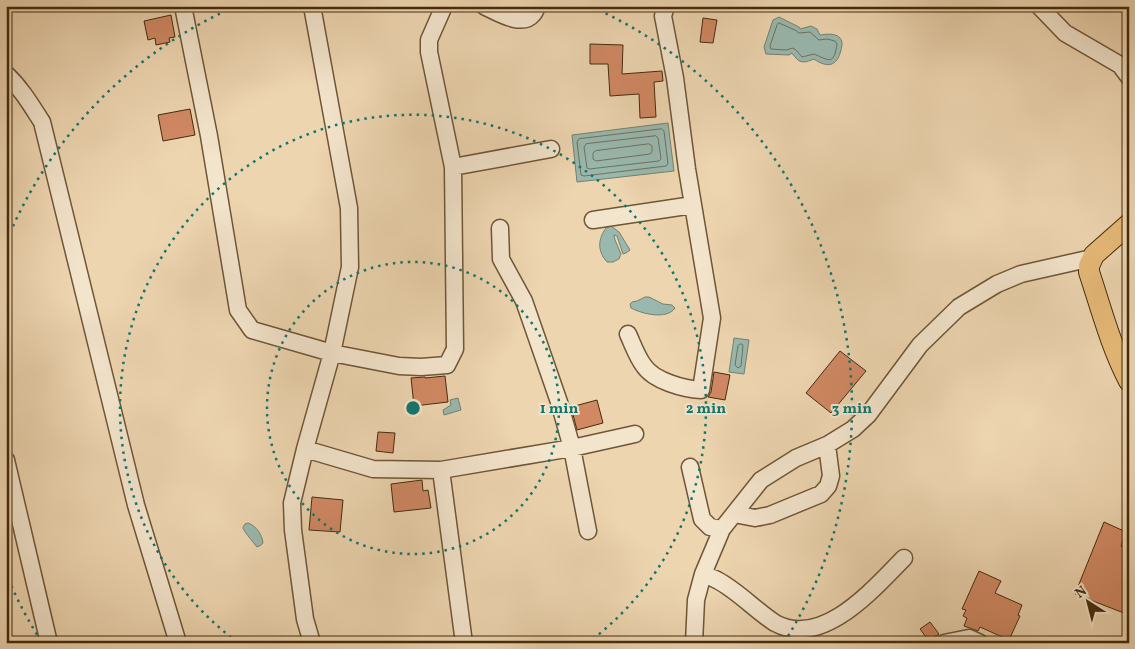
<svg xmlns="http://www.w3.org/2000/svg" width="1135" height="649" font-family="Vollkorn,serif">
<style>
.water{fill:#99b8ae;stroke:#77806e}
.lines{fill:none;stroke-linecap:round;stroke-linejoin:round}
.shore{stroke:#6e725e;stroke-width:1}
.building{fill:#d18964;stroke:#432c0e}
.minor-casing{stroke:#6e5636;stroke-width:19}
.major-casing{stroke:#432c0e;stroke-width:22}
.minor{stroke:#f3e4cc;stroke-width:16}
.major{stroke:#e6ba78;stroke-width:20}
.ring{fill:none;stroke:#0f766e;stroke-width:2.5;stroke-dasharray:2.5 5}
.centre{fill:#0f766e;stroke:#f3e4cc;stroke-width:2.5}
.ring-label{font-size:15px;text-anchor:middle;font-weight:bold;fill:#0f766e;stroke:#f3e4cc;stroke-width:4;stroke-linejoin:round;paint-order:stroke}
</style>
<rect width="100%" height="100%" fill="#edd5b0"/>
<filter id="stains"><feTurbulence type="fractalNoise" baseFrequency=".004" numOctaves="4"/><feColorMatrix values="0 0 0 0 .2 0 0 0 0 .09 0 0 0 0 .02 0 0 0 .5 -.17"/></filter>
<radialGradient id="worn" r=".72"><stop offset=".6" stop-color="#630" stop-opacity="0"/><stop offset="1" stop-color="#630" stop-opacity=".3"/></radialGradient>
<path class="water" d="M779,17L799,27L800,29L811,26L817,29L820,35C826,34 836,33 840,38C843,42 842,46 841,50C837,67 827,68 814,59C802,64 799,63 792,53L789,55L766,54L764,47L773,20Z
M668,123L674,171L577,182L572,135Z
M611,226L619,232L630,250L626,253L623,254L617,236L614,235L615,240L621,254L619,259L613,262H607C597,251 598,239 606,228Z
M645,297H649L663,304L672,305L675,308C667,320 642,314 631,308L630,304L632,302L637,301Z
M734,338L749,340L744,374L729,372Z
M458,398L461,410L444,415L443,410L451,405L450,400Z
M248,523C256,526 262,534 263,543L261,545L257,547C256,546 244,531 244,530C243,529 243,528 243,527L245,524Z"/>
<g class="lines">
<path class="shore" d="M779,23L795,30L799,33L810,32L819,40L827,39L835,41L837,44C834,65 830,61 814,54L802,57L796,50L793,48L786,50L771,49L770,46L777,25Z
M662,129L664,131L668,164L666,166L584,176L581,175L577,142L579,139Z
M656,136L658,138L661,159L659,161L589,169L587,168L584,147L586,144Z
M649,144L652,146V152L650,154L596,161L593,159V153L595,151Z
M740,344H742L743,346L741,366L738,368L735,365L738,346Z"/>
</g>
<path class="building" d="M171,15L175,37L169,38L170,42L156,45L155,38L148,40L144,21Z
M703,18L717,20L713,43L700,42Z
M590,44L623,45L622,74L662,71L663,81L654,82L656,117L640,118L639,94L610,96L608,64H590Z
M190,109L195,135L163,141L158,115Z
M840,351L866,371L831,413L806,393Z
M714,372L730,375L725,400L708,397L711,392Z
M445,376L448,402L414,406L411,378L425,377V378Z
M597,400L603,423L577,430L571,407Z
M378,432L395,433L393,453L376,451Z
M422,480L423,491L428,490L431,508L394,512L391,484Z
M312,497L343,500L340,532L309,530Z
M1104,522L1126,532L1121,546L1129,549V615L1075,594Z
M979,571L1001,581L995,593L1022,605L1018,615L1020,616L1009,640L980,627L978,631L964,626L967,618L963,616L966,610L962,609Z
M930,622L939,634L929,641L920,629Z"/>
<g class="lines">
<defs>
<path id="minor" d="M183,6L209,136L238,310L252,330L332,353L399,366L421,367L447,365L455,349L453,167L429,52V40L444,6
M312,6L349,208L350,267L332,353L305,449L292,503L293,530L305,619L312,643
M484,6C497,12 522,28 533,14C535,12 536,9 537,6
M1039,6L1065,33L1120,65L1129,77
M6,74C21,88 31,105 42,122L136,505L178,643
M453,167L551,149
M593,220L693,205
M500,228L501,259L524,301L559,402L572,448L588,531
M628,334C633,345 637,357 644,366C654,381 684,389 701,390L712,318L687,169L675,78L663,16L666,6
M305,449L373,469L441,470L572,448L635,434
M6,460L49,643
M690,467L702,519L710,527L722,529
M441,470L464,643
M734,514L755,518L770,515L821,494L828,486L831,476L827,445
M703,574C708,576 713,578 717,580C738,591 755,610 775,623C823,649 874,588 904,558
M694,643L696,600L703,574L722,529L761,480L796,458L827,445L853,429L868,415L920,345L959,307L997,284L1021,274L1092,258
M944,643L969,638L980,643"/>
<path id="major" d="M1129,224L1094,255L1089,266V272C1101,308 1111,347 1129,381"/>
</defs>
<use href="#minor" class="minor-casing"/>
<use href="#major" class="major-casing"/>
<use href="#minor" class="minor"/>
<use href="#major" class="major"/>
</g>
<g class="ring">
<circle cx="413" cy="408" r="146"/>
<path d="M237 642A293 293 0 1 1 589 642"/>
<path d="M41 641A439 439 0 0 1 7 576M7 240A439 439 0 0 1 234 7M592 7A439 439 0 0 1 785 641"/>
</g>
<circle cx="413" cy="408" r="8" class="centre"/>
<g class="ring-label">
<text x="559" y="413">1 min</text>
<text x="706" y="413">2 min</text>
<text x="852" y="413">3 min</text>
</g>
<rect width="1135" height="649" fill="none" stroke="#edd5b0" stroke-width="25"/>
<rect x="8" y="8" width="1120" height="634" fill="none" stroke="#432c0e" stroke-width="2.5"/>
<rect x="12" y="12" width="1110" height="624" fill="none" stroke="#432c0e"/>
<g transform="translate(1088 602) rotate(324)" stroke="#f3e4cc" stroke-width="4" paint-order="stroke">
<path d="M0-4L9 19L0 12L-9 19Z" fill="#432c0e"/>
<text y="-8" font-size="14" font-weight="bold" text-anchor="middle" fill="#432c0e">N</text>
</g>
<rect width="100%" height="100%" filter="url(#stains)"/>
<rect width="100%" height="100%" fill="url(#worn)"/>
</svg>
